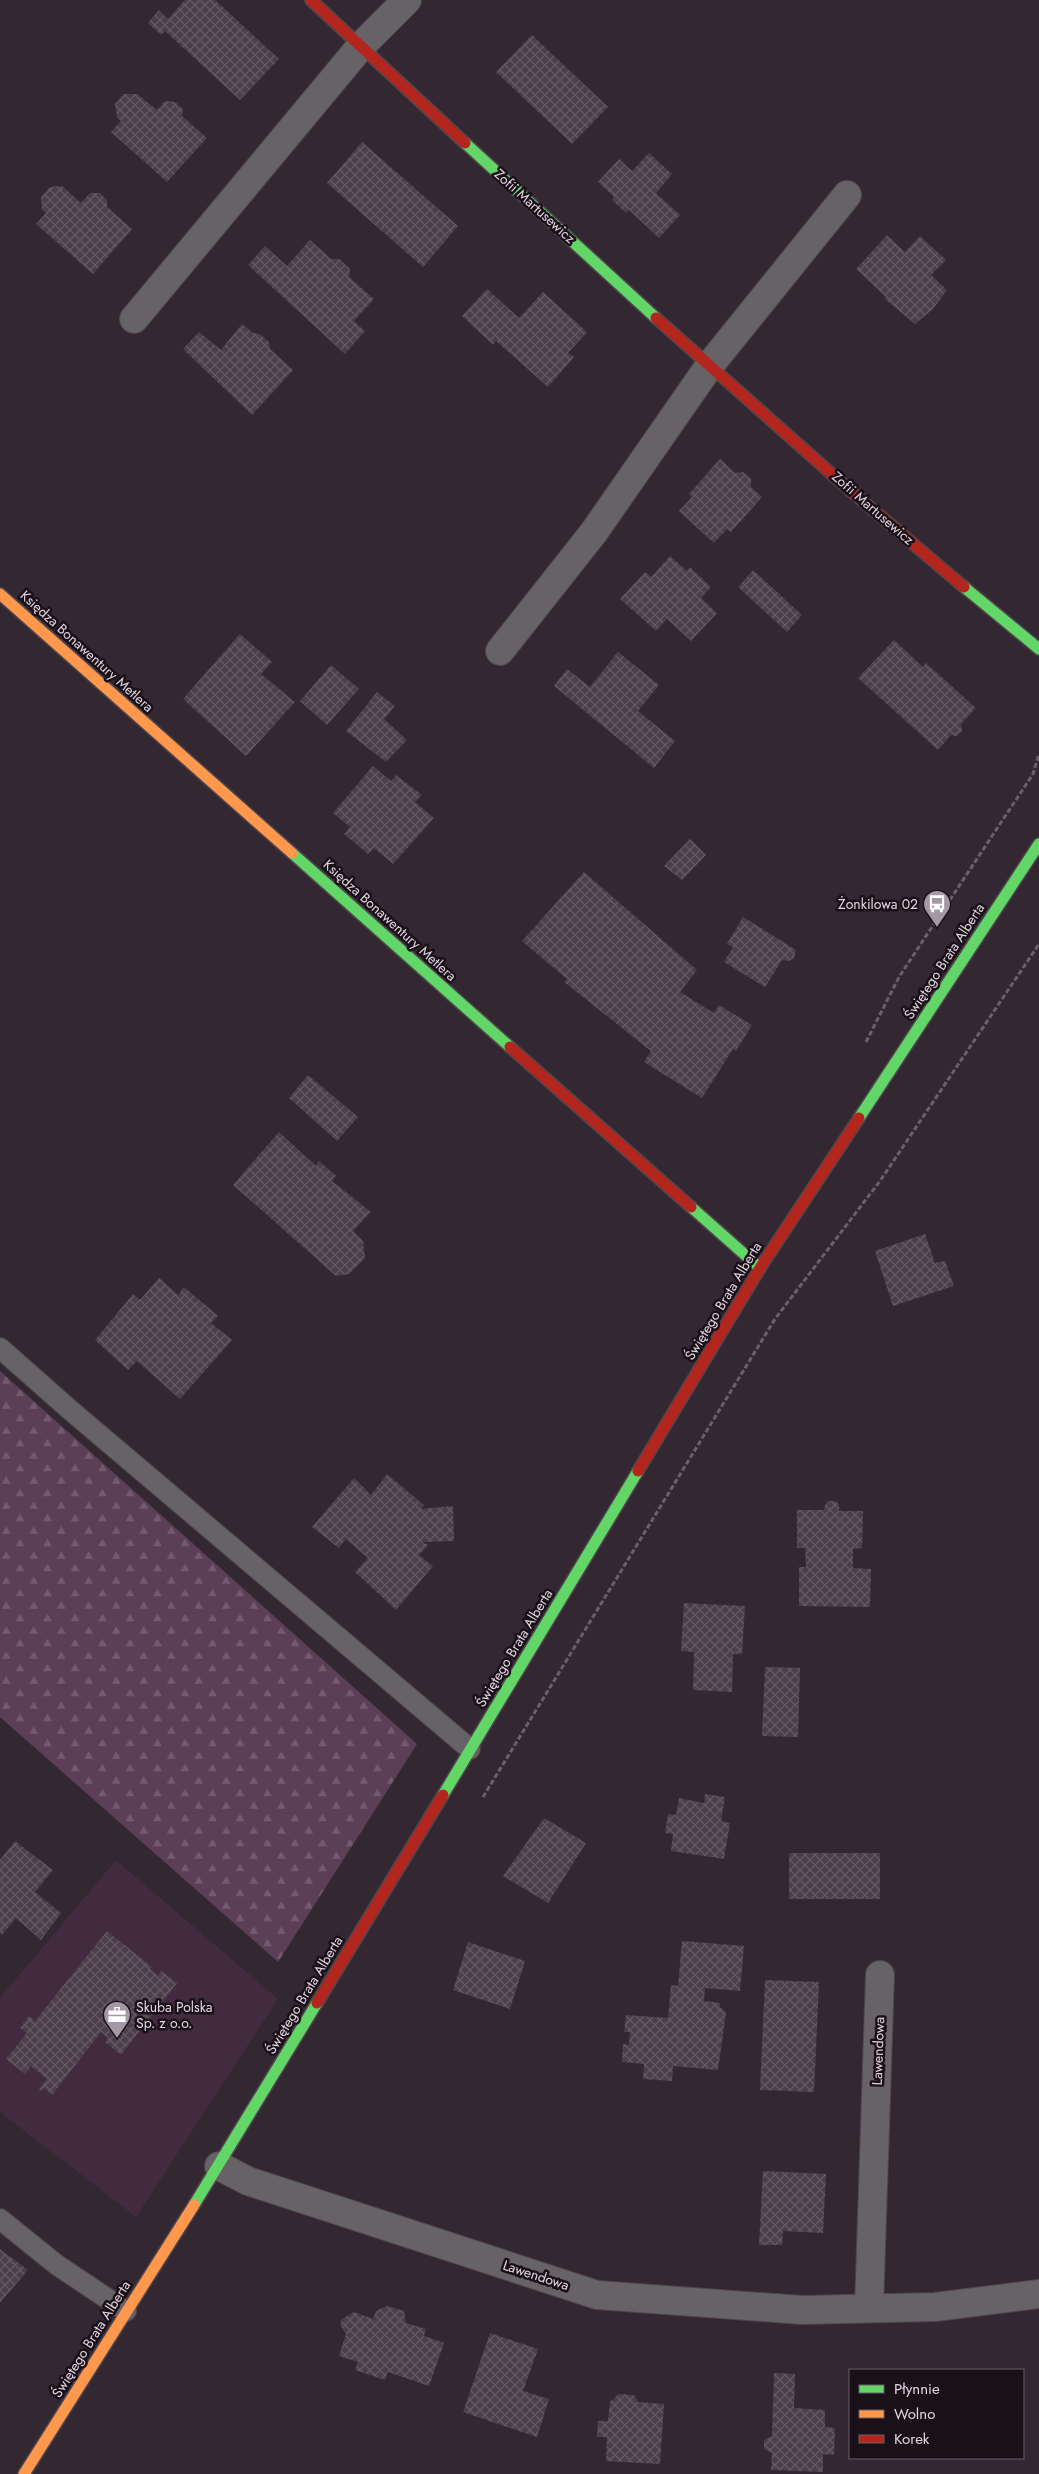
<svg xmlns="http://www.w3.org/2000/svg" width="1039" height="2474" font-family="Jost,sans-serif">
<style>
.built{fill:#422a3f}
.forest{fill:url(#forest-firs)}
.building{fill:url(#building-cross-hatch)}
.lines{fill:none;stroke-linecap:round;stroke-linejoin:round}
.lane-casing{stroke:#4e454d;stroke-width:22}
.street-casing{stroke:#4e454d;stroke-width:30}
.fast-casing{stroke:#4e454d;stroke-width:14}
.slow-casing{stroke:#4e454d;stroke-width:14}
.jam-casing{stroke:#4e454d;stroke-width:14}
.path{stroke:#686267;stroke-width:3;stroke-dasharray:5 2.5;stroke-linecap:butt}
.lane{stroke:#666266;stroke-width:20}
.street{stroke:#666266;stroke-width:28}
.fast{stroke:#63d668;stroke-width:11}
.slow{stroke:#ff974d;stroke-width:11}
.jam{stroke:#b3261e;stroke-width:11}
.labels{text-anchor:middle;dominant-baseline:central;stroke-width:5;stroke-linejoin:round;paint-order:stroke}
.street-label{font-size:14px;fill:#e3d5e1;stroke:#191018}
.poi-label{font-size:14px;fill:#e3d5e1;stroke:#191018;text-anchor:end}
</style>
<defs>
<pattern id="forest-firs" width="22" height="20" patternUnits="userSpaceOnUse" patternTransform="scale(1.25)"><rect width="22" height="20" fill="#5c3f57"/><path d="M5 1l3.5 6h-7zM16 11l3.5 6h-7z" fill="#735a6f"/></pattern>
<pattern id="building-cross-hatch" width="8" height="8" patternUnits="userSpaceOnUse" patternTransform="scale(1.25)"><rect width="8" height="8" fill="#4c3e4a"/><path d="M0 0l8 8M0 8l8-8" fill="none" stroke="#665964"/></pattern>
</defs>
<rect width="100%" height="100%" fill="#332832"/>
<path class="built" d="M116,1860L278,1999L136,2217L0,2112V1998Z"/>
<path class="forest" d="M0,1371L417,1744L278,1962L0,1717Z"/>
<path class="building" d="M185,0H215L279,59L240,100L165,31L161,35L148,23L159,10L168,19Z
M532,35L608,107L572,144L496,72Z
M124,94H137L157,110L165,101L175,102L183,109L182,116L207,138L167,182L111,132L121,121L117,117L115,104Z
M362,142L458,226L423,267L327,183Z
M649,153L672,174L656,193L680,215L659,238L629,210L626,213L612,200L614,197L598,182L619,159L632,171Z
M62,186L81,203L90,193H100L107,200V207L132,229L93,274L36,224L46,213L42,210L41,197L50,187Z
M887,235L905,252L920,236L946,260L931,275L947,290L933,309L915,324L885,299L886,297L856,269Z
M310,240L331,259H339L350,269L349,277L374,299L354,321L365,331L345,354L248,265L265,246L287,266Z
M487,289L519,318L543,292L587,332L568,353L574,357L548,387L496,341L493,345L462,316Z
M242,324L253,333L260,334L269,342L270,349L293,370L252,415L183,349L199,332L221,350Z
M720,459L735,473L743,472L751,479V487L762,497L731,532L727,529L714,543L679,511L692,497L689,494Z
M670,556L687,571L690,567L711,587L701,598L717,613L691,641L667,619L656,631L620,599L645,572L651,577Z
M753,570L802,615L787,632L738,587Z
M240,634L272,662L261,674L295,702L246,756L183,699Z
M894,640L923,667L926,663L976,708L961,724L962,731L957,736L951,735L938,750L858,678Z
M618,652L659,685L638,711L675,741L654,768L554,686L567,669L590,687Z
M331,665L359,689L327,725L300,701Z
M377,692L395,706L384,719L407,740L386,762L346,731Z
M373,766L391,781L396,775L422,795L415,802L434,818L393,864L374,848L368,854L344,834L350,827L333,813Z
M690,839L706,855L682,880L664,866Z
M584,872L697,970L680,992L714,1013L719,1005L752,1025L736,1051L733,1049L702,1098L644,1062L651,1051L564,982L567,979L522,941Z
M743,917L796,950L794,958L789,961L782,960L765,987L724,962L733,947L727,944Z
M308,1075L358,1117L337,1141L289,1098Z
M279,1132L316,1166L319,1161L336,1176L332,1181L371,1212L353,1231L363,1241L365,1258L349,1274L336,1276L233,1185Z
M925,1234L935,1263L945,1261L954,1286L893,1306L875,1251Z
M159,1278L178,1295L184,1287L218,1316L211,1323L232,1340L180,1399L137,1361L128,1370L95,1340L133,1294L140,1300Z
M387,1474L424,1505L421,1509L453,1506L454,1541L422,1542L428,1545L419,1555L433,1566L396,1610L355,1572L368,1558L346,1539L339,1548L312,1527L354,1478L371,1495Z
M829,1501H836L839,1505V1511H863L862,1548L853,1549V1568L871,1569L870,1607L799,1606V1567H806L805,1548H797V1510H824L825,1505Z
M684,1603L745,1606L742,1654H733L732,1692L693,1690L694,1652L681,1651Z
M765,1667L800,1668L798,1737L762,1736Z
M705,1794L725,1797L721,1821L730,1823L724,1859L671,1851L673,1834L665,1833L668,1814L676,1815L679,1798L704,1803Z
M544,1818L586,1843L548,1903L503,1876Z
M15,1841L53,1870L35,1892L61,1913L41,1940L16,1918L2,1935L0,1933V1860Z
M789,1853H880V1899H789Z
M107,1931L152,1967L150,1969L158,1976L161,1971L177,1983L121,2055L105,2042L108,2038L101,2032L52,2095L44,2088L42,2091L39,2089L47,2079L31,2066L25,2074L6,2059L27,2033L20,2028L29,2016L35,2021Z
M682,1941L744,1946L740,1991L705,1988L704,2001L720,2003V2007L726,2012L718,2070L673,2066L672,2081L643,2079L644,2064L622,2062L623,2044L629,2045L630,2032H624L626,2015L668,2018L671,1985L678,1986Z
M468,1942L525,1961L510,2009L453,1990Z
M765,1980L819,1982L814,2092L760,2090Z
M763,2171L826,2174L823,2233L783,2231L782,2245H759Z
M0,2249L28,2270L0,2303Z
M387,2306L404,2311L406,2323L426,2329L424,2336L444,2343L429,2386L388,2372L385,2380L355,2370L358,2362L339,2356L346,2334L340,2325L342,2319L354,2312L373,2319L376,2311Z
M490,2333L538,2349L523,2391L549,2399L537,2437L463,2412Z
M774,2373L795,2374L794,2408L825,2410V2427L835,2428L834,2455L823,2454V2472L771,2470L772,2453L764,2449V2440L772,2436Z
M618,2394L634,2395L638,2402L664,2404L660,2464L606,2461L607,2437H597L598,2421H608L610,2401L613,2400Z"/>
<g class="lines">
<defs>
<path id="lane" d="M0,1348L69,1409L470,1749
M0,2219L57,2265L126,2311"/>
<path id="street" d="M134,319L361,46L407,0
M500,651L594,532L710,365L847,195
M219,2166L248,2181L597,2295L802,2310L935,2307L1039,2294
M869,2308L880,1975"/>
<path id="fast" d="M465,143L656,318
M964,587L1039,649
M292,853L510,1047
M859,1118L1039,844
M691,1207L760,1268
M443,1795L638,1471
M194,2205L317,2003"/>
<path id="slow" d="M0,594L292,853
M24,2474L194,2205"/>
<path id="jam" d="M311,0L465,143
M656,318L852,492L964,587
M510,1047L691,1207
M638,1471L760,1268L859,1118
M317,2003L443,1795"/>
</defs>
<use href="#lane" class="lane-casing"/>
<use href="#street" class="street-casing"/>
<use href="#fast" class="fast-casing"/>
<use href="#slow" class="slow-casing"/>
<use href="#jam" class="jam-casing"/>
<path class="path" d="M866,1042L899,977L1033,774L1039,754
M483,1797L775,1319L880,1181L1039,944"/>
<use href="#lane" class="lane"/>
<use href="#street" class="street"/>
<use href="#fast" class="fast"/>
<use href="#slow" class="slow"/>
<use href="#jam" class="jam"/>
</g>
<defs>
<symbol id="bus-pin" viewBox="-11 -11 22 30"><path d="M0 17L-7.5 6A9.5 9.5 0 1 1 7.5 6Z" fill="#a598a4" stroke="#191018"/><path d="M-5-6H5V4H4V6H2V4H-2V6H-4V4H-5ZM-3.5-4V0h7V-4ZM-3.5 1.2v1.5H-2V1.2ZM2 1.2v1.5H3.5V1.2Z" fill="#fff"/></symbol>
<symbol id="office-pin" viewBox="-11 -11 22 30"><path d="M0 17L-7.5 6A9.5 9.5 0 1 1 7.5 6Z" fill="#a598a4" stroke="#191018"/><path d="M-6-3h4V-5.5h4V-3h4V5H-6ZM-1-4.5V-3h2v-1.5ZM-6 0V1H6V0Z" fill="#fff"/></symbol>
</defs>
<g fill-rule="evenodd">
<use href="#bus-pin" x="921" y="888" width="32" height="43"/>
<use href="#office-pin" x="101" y="1999" width="32" height="43"/>
</g>
<g class="labels">
<g class="street-label">
<text transform="translate(535 206) rotate(42)">Zofii Martusewicz</text>
<text transform="translate(873 508) rotate(41)">Zofii Martusewicz</text>
<text transform="translate(87 651) rotate(42)">Księdza Bonawentury Metlera</text>
<text transform="translate(390 920) rotate(42)">Księdza Bonawentury Metlera</text>
<text transform="translate(944 961) rotate(-57)">Świętego Brata Alberta</text>
<text transform="translate(723 1301) rotate(-59)">Świętego Brata Alberta</text>
<text transform="translate(514 1648) rotate(-59)">Świętego Brata Alberta</text>
<text transform="translate(304 1995) rotate(-59)">Świętego Brata Alberta</text>
<text transform="translate(878 2051) rotate(-88)">Lawendowa</text>
<text transform="translate(536 2275) rotate(18)">Lawendowa</text>
<text transform="translate(91 2339) rotate(-58)">Świętego Brata Alberta</text>
</g>
<g class="poi-label">
<text x="918" y="904">Żonkilowa 02</text>
<text x="136" y="2007" text-anchor="start">Skuba Polska<tspan x="136" dy="16">Sp. z o.o.</tspan></text>
</g>
</g>
<rect x="849" y="2369" width="175" height="90" fill="#191018" stroke="#6a5f68"/>
<rect x="859" y="2385" width="25" height="8" fill="#63d668" stroke="#6a5f68"/>
<text x="894" y="2394" font-size="15" fill="#e3d5e1">Płynnie</text>
<rect x="859" y="2410" width="25" height="8" fill="#ff974d" stroke="#6a5f68"/>
<text x="894" y="2419" font-size="15" fill="#e3d5e1">Wolno</text>
<rect x="859" y="2435" width="25" height="8" fill="#b3261e" stroke="#6a5f68"/>
<text x="894" y="2444" font-size="15" fill="#e3d5e1">Korek</text>
</svg>
